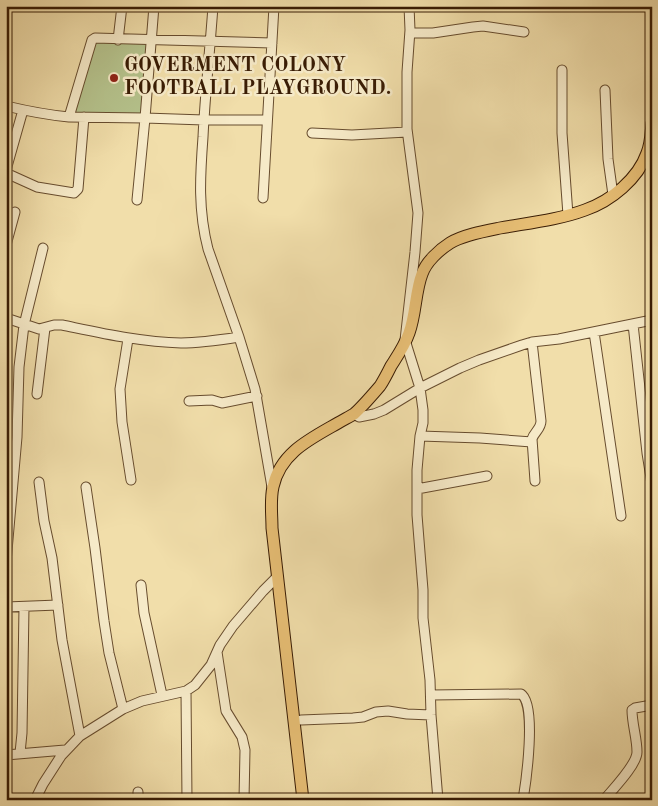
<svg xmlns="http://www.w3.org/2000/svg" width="658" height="806" font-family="'Old Standard TT',serif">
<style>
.green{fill:#b5c28c;stroke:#776f48}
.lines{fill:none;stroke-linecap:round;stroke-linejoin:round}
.minor-casing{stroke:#674c2e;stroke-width:11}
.major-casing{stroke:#391c04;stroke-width:13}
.minor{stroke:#f6eac8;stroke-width:9}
.major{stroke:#e8bf75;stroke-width:11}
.poi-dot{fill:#8f2418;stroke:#f6eac8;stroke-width:2}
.labels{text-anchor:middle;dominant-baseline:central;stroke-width:5;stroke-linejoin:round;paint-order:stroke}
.poi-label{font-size:20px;font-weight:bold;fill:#391c04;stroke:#f6eac8;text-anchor:start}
</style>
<rect width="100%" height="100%" fill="#f1deaa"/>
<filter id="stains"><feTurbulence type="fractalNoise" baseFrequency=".004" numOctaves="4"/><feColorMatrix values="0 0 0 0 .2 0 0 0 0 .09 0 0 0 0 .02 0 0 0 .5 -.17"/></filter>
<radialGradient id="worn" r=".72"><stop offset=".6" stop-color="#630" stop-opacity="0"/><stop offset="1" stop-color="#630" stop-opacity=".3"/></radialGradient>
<path class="green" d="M96,41H150L142,117L70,115Z"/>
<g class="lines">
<defs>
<path id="minor" d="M154,6L145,118L204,120H267
M213,6C210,50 205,94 203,137C200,177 198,210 208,249L239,337L255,389L272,487
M409,6L410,30L407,72V129L418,213L415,252L405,340L420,388L423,410V423L420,436L417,470V515L423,590V618L430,680L431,715L438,800
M410,33H433L473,27L483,26L524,32
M118,40L122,6
M562,70V133L568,215
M605,90L608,159L613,195
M6,106C27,111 48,115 69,117
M312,133L352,135L407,132
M6,170L23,110
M6,173L37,187L74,193L78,189L84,117
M263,198L274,6
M137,200L145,118L69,117L92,40L95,38L272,43
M6,245L15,212
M6,318L39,329L54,325H62C101,333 140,342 181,343C200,343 220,340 239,337
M633,324L647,453L652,484
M594,332L621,516
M128,339L120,389L122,422L131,480
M532,342L541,421C541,429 534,432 532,439L535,481
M37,394L45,328
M189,401L212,400L222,403L257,396
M354,414L359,417L374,414L384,410L420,388L460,368L479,360L522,345L532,342L559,339L652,320
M420,436L480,438L532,442
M39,482L44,521L52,558L62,640L80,736
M86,487L95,548L104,621L109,653L123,709
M417,489L487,476
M6,562L17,437L19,367L24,325L43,248
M141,585L144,613L162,695
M6,607L58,605
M217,652L226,711L242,737L245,750L244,800
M186,691L187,800
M431,695L521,694C537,704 526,782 523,800
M301,720L353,718L363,717L376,712L388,711L407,714L431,715
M20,753L22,733L24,607
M6,755L65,750
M35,800L43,784L61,756L80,736L123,709L142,701L186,691L195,685L211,665L220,645L233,626L263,591L277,577
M138,800V792
M604,800C612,790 637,765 637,752C637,738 632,724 632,710L635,708L652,705"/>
<path id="major" d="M303,800L272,528C272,515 270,500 273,487C280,453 310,439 338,423C343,420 349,417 354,414C361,408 374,393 380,386C384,380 388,372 391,366C398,355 405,345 409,333C416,314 415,292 422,274C426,262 439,250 450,243C463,235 485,231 500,228C528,223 558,220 585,210C611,201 638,179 647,153C651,143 651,133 652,123"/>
</defs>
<use href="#minor" class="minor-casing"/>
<use href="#major" class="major-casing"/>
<use href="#minor" class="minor"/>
<use href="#major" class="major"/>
</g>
<circle class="poi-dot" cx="114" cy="78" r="5"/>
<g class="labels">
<g class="poi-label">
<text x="124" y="66">GOVERMENT COLONY<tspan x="124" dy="23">FOOTBALL PLAYGROUND.</tspan></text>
</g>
</g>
<rect width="658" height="806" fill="none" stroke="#f1deaa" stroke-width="25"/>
<rect x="8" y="8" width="643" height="791" fill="none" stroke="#391c04" stroke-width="2.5"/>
<rect x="12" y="12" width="633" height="781" fill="none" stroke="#391c04"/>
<rect width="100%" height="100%" filter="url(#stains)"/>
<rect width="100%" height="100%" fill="url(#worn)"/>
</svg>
